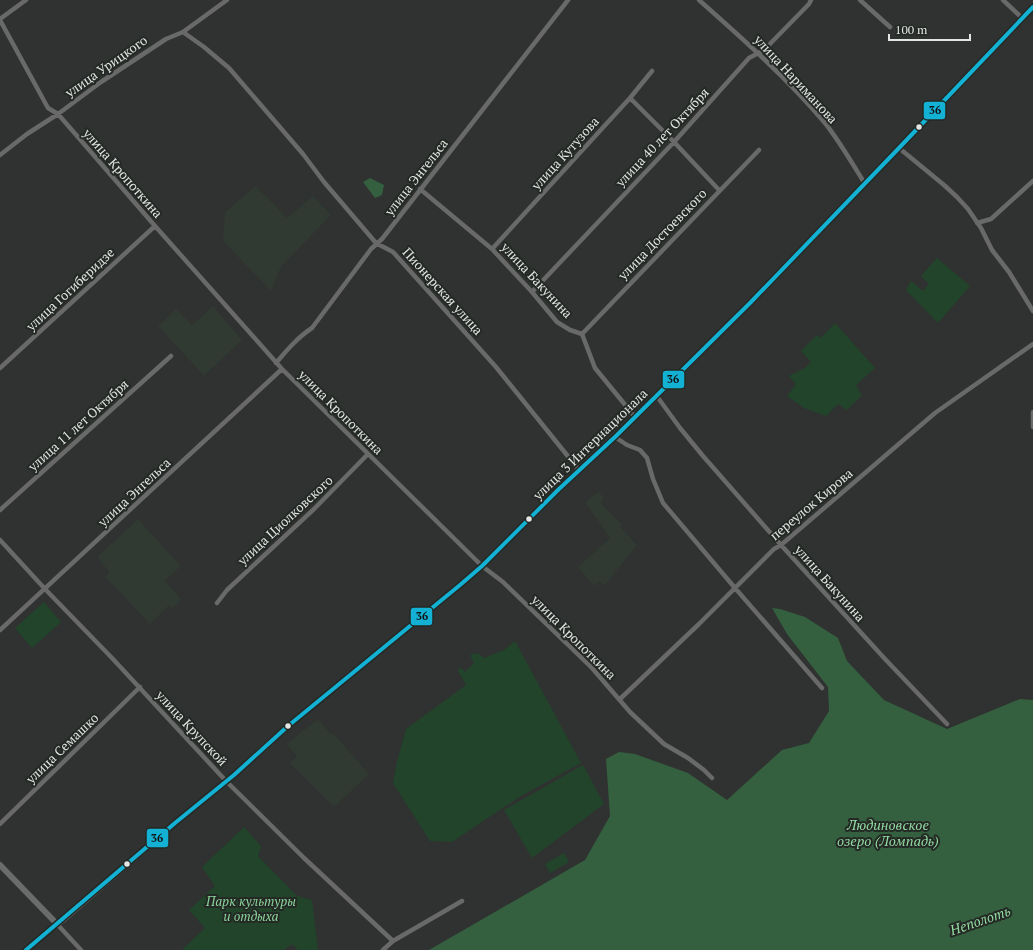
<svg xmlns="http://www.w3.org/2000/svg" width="1033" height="950" font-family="'PT Serif',serif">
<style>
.built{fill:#303932}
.green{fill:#22442b}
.water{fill:#34603f}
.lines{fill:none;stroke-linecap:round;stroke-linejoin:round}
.street{stroke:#686968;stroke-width:4.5}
.secondary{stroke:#6a6c6b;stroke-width:6}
.bus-1-casing{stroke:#242925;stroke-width:7}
.bus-1{stroke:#13b2d5;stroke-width:4}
.bus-dot{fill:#e3e6e3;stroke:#242925;stroke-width:1.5}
.labels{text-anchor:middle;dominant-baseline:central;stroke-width:4;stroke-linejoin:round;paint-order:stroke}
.street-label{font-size:13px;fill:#e3e6e3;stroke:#242925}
.park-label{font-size:13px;font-style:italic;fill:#8bd49b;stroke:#242925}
.water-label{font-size:14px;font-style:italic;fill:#93dca2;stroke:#242925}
.line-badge{stroke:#242925;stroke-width:1.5}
.pale-badge-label{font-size:11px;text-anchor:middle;font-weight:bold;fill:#111}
</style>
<rect width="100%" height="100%" fill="#2f3230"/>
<path class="built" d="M256,187L268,198L287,218L313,196L331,215L281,267L271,291L223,241L225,212L253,188Z
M213,306L242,340L204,376L158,326L176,309L192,325Z
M599,491L604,499L601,503L622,525L620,527L637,545L605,585L599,581L594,586L578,567L610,538L585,502Z
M138,519L181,566L165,581L181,599L173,609L169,605L150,624L105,577L109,572L97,557Z
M318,719L331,734H334L369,774L334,807L290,763L297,756L286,744Z"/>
<path class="green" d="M937,258L970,286L938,323L906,290L911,281L923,291L929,284L921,276Z
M835,323L875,368L856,385L862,395L847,410L838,404L826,416L804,408L787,396L796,384L789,376L805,368L811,362L801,351L817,335L821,338Z
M44,602L61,622L32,648L15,628Z
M515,641L581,763L521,796L452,842L430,841L393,783L397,762L406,729L466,685L458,671L460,667L465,672L474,663L470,655L478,653L484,658L504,650Z
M583,765L604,804L532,858L504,810Z
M244,827L261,846L258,856L297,896L312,900L318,950H298L292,944L284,950H182L205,928L189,910L215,886L202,867Z
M564,853L569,862L550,873L545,864Z"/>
<path class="water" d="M370,178L384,185L382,195L375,198L363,182Z
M772,608L780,609L805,617L838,638L847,661L884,700L947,729L1020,699L1033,700V950H429L585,860L610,816L606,759L619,752L635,754L688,773L727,800L782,750L809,743L829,711L828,687L787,634Z"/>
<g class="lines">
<path class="street" d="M699,0C743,39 787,78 825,123C840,142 852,163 865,184
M860,0L890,27
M1003,0L1022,18
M0,19L26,0
M0,20L48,108L58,114L155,226L282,369L482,566L503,582L592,668L630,712L664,744L688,758L704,770L712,778
M183,32L204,47L229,68L303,154L324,182L376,243L393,252L496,367L579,470
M630,98L674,142L719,190
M899,148L944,185L957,197L968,209L981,228L992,250L1009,272L1033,311
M0,155L27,134L58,114L101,82L166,39L183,32L227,0
M420,189L492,249L532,292L557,322L570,330L582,334L595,368L635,417
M977,223L991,219L1033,181
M492,249L630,98L652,71
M532,292L674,142L749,58L764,50L809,4L811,0
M582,334L759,150
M276,363C287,350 298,337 312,328L371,249L382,239L568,0
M0,368L155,226
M656,395L680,428L703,456L781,545L885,659L947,724
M1033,412V427
M615,437L627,445L640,450L647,458L653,479L663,503L735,588L822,688
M0,510L171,356
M0,540L45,589L112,658L226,781L304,858L393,941
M217,603L227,590L314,509L368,454
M0,630L282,369
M620,699L699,624L774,549L781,545L935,413L1033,344
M0,824L140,687
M26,950L57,924L81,950
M383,950L393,941L462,901"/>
<path class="secondary" d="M0,865L57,924L64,919L175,823L234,775L288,726L460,585L482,566L559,489L615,437L751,302L899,148L1033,7"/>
<defs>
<path id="bus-1" d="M26,950L175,823L234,775L288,726L460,585L482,566L559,489L615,437L751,302L899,148L1033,7"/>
</defs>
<use href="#bus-1" class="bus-1-casing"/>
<use href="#bus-1" class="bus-1"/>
</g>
<g class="bus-dot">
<circle cx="919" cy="127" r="3.5"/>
<circle cx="529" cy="519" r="3.5"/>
<circle cx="288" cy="726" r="3.5"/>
<circle cx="127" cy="864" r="3.5"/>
</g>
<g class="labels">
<g class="street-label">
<text transform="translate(106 66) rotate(-35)">улица Урицкого</text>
<text transform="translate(796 79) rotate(47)">улица Нариманова</text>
<text transform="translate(662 137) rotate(-47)">улица 40 лет Октября</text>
<text transform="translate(565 153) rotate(-48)">улица Кутузова</text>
<text transform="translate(123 173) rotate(49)">улица Кропоткина</text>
<text transform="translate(416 177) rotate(-52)">улица Энгельса</text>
<text transform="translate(662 234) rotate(-46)">улица Достоевского</text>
<text transform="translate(537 280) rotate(47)">улица Бакунина</text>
<text transform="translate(70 289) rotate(-43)">улица Гогиберидзе</text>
<text transform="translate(443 291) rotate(48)">Пионерская улица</text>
<text transform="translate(341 412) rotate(45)">улица Кропоткина</text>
<text transform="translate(78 425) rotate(-42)">улица 11 лет Октября</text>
<text transform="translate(590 444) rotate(-44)">улица 3 Интернационала</text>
<text transform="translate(134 492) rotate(-43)">улица Энгельса</text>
<text transform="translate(811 504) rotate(-40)">переулок Кирова</text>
<text transform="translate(285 520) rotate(-43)">улица Циолковского</text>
<text transform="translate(830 583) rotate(48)">улица Бакунина</text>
<text transform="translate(574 637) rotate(45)">улица Кропоткина</text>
<text transform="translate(192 728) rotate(47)">улица Крупской</text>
<text transform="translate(62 748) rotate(-44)">улица Семашко</text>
</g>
<g class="park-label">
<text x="251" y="901">Парк культуры<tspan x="251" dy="15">и отдыха</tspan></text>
</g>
<g class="water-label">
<text x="888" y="824">Людиновское<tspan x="888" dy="16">озеро (Ломпадь)</tspan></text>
<text transform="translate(980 920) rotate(-19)">Неполоть</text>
</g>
</g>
<g class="line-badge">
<rect x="923" y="101" width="23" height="19" rx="4" fill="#13b2d5"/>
<rect x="662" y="370" width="23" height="19" rx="4" fill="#13b2d5"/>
<rect x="410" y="607" width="23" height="19" rx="4" fill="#13b2d5"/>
<rect x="146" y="828" width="23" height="20" rx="4" fill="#13b2d5"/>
</g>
<g class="pale-badge-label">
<text x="935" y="114">36</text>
<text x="673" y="383">36</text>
<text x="422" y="620">36</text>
<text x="157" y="842">36</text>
</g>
<path d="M889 34v6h81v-6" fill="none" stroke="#e3e6e3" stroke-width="2"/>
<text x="895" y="34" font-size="12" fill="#e3e6e3" stroke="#242925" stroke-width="3" paint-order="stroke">100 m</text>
</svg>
